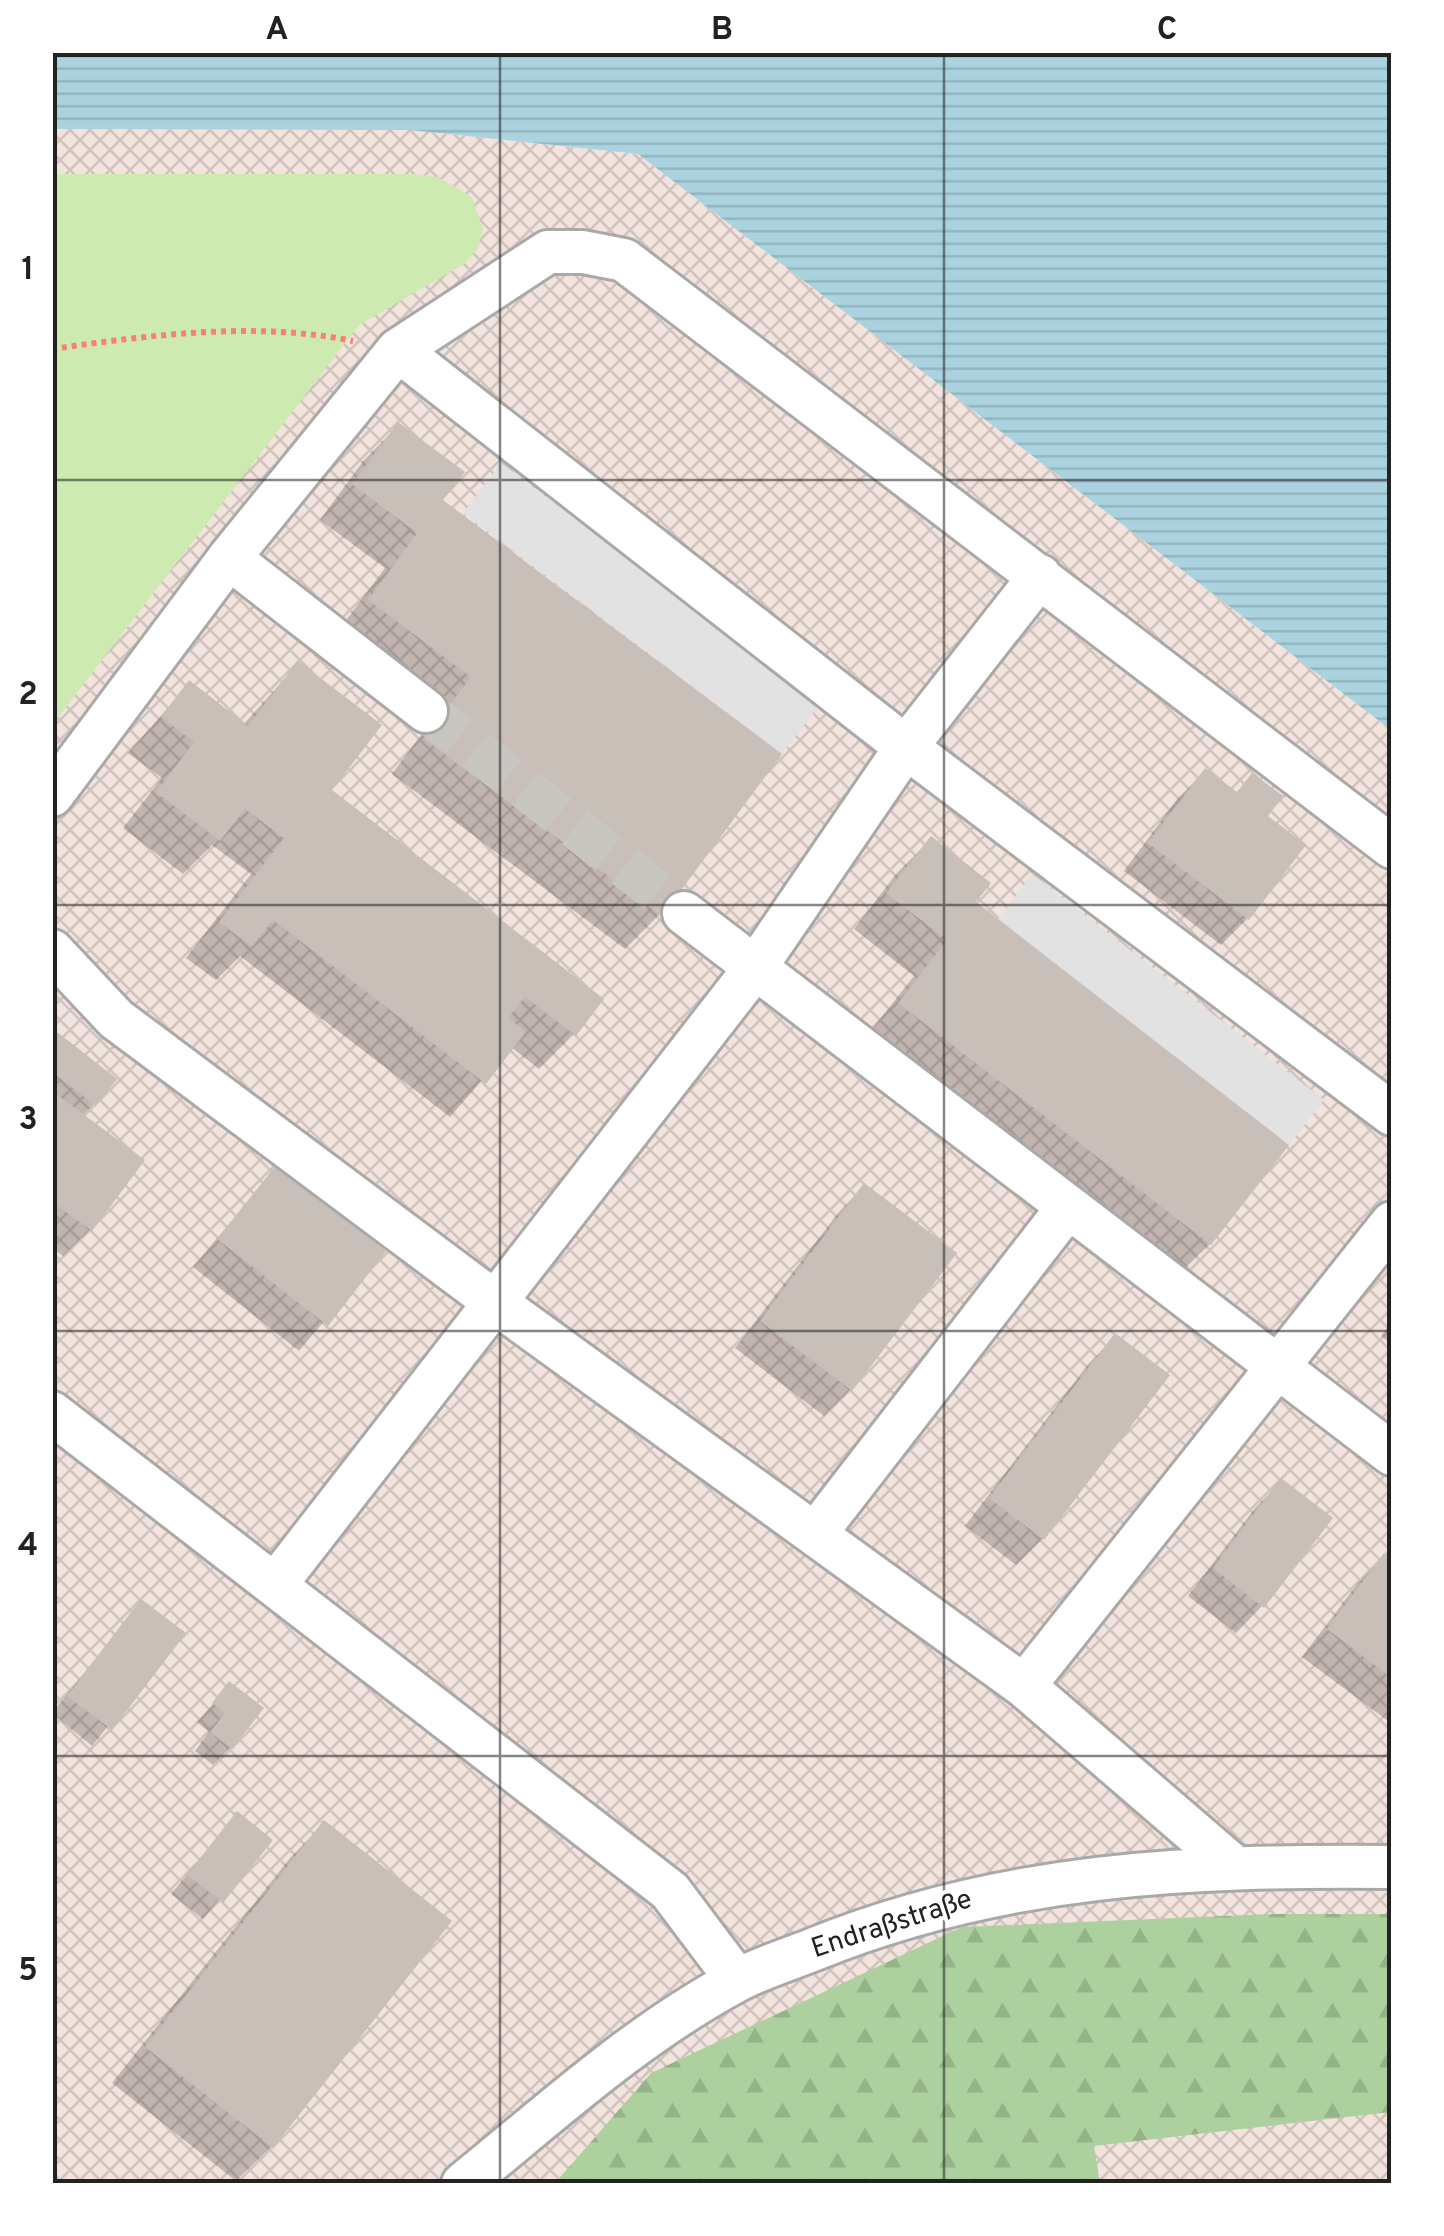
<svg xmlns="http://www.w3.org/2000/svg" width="1444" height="2236" font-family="Overpass,sans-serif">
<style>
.military{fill:url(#military-cross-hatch)}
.grass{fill:#cdebb0}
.forest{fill:url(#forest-firs)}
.parking{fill:#e2e2e2}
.water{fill:url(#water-rules)}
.shadow{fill:#0003}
.building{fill:#c7bfb8}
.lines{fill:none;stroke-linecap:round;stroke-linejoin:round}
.minor-tunnel{stroke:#c8c6c1;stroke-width:42;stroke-dasharray:42 21;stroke-linecap:butt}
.minor-casing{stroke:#a9a9a9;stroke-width:48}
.path{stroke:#fa8072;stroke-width:6;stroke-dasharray:5 5;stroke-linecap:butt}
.minor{stroke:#fff;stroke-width:42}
.grid{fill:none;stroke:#222;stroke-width:2.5;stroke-opacity:0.55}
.labels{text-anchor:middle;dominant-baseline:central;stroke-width:8;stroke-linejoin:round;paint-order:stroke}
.street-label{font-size:28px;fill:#222;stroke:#fff}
.neatline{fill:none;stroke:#222;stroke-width:4}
.grid-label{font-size:32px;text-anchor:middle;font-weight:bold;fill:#222}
</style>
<defs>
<pattern id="military-cross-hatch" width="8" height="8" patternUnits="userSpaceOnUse" patternTransform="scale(2.5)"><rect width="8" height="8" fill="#f3e3dd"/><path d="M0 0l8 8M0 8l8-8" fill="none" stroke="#d0c2bd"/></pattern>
<pattern id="forest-firs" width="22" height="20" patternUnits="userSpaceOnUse" patternTransform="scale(2.5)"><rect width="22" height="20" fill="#add19e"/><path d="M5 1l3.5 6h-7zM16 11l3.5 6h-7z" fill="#95b388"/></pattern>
<pattern id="water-rules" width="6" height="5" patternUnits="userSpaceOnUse" patternTransform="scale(2.5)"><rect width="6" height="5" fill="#aad3df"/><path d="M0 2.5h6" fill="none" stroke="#92b5bf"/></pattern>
</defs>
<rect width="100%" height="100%" fill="#f2efe9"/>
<path class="military" d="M53,129L410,130L638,154L1391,730V2183L53,2184Z"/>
<path class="grass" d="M53,174H415L438,177L472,197L483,229L478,248L464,264L359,325L53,724Z"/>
<path class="forest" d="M1275,1914H1391V2112L1094,2146L1100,2183H555L651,2073L962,1927Z"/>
<path class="parking" d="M501,463L820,704L782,754L463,513Z
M1032,874L1324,1100L1289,1145L998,919Z"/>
<path class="water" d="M53,52L1391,53V730L638,154L410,130L53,129Z"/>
<path class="shadow" d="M399,425L660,914L625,949L392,774L438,712L335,635L385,568L320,520L364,460Z
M298,664L328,790L574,1034L539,1069L511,1047L450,1117L240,956L216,980L186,958L251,874L212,845L183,874L123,828L162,778L128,753L189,684L243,725Z
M1205,771L1235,794L1252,776L1264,816L1248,918L1221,945L1124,871L1178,798Z
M931,839L1210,1244L1175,1278L865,1038L914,976L854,929L896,874Z
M52,1031L94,1104L82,1116L141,1160L90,1230L63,1256L52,1248Z
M277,1167L383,1251L299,1351L193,1267Z
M864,1186L954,1253L850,1390L824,1416L735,1348L838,1213Z
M1392,1322V1344L1381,1336Z
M1115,1337L1042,1539L1016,1565L965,1526L1089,1363Z
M1281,1482L1262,1606L1236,1633L1188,1596L1255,1508Z
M1384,1557L1392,1562V1724L1302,1657L1358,1583Z
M141,1602L182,1634L92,1746L52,1713Z
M230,1685V1748L213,1765L195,1751L209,1732L197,1722Z
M237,1814L269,1840L203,1919L171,1894Z
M324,1823L448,1921L271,2147L236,2181L112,2083L290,1858Z"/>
<path class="building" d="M398,422L465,472L443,500L782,754L662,916L424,739L471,677L368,600L417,533L352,484Z
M298,661L382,725L332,790L604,999L576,1036L525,997L508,1018L526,1032L486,1084L273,920L252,947L219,922L284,838L245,809L220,841L156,792L194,742L161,717L189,680L248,726Z
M1205,768L1237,792L1252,773L1283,796L1268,816L1306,845L1249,920L1148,843Z
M931,836L991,883L976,902L1289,1145L1211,1245L898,1003L947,940L886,893Z
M52,1028L117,1079L96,1106L52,1072Z
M52,1091L145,1160L92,1231L52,1202Z
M277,1164L386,1251L328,1326L217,1239Z
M864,1183L957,1253L852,1391L760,1321Z
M1115,1333L1170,1375L1044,1540L989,1498Z
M1281,1478L1333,1518L1264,1608L1213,1568Z
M1384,1553L1392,1559V1678L1327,1629Z
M141,1599L186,1633L112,1730L67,1696Z
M229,1681L264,1708L232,1749L210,1732L225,1713L212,1703Z
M237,1811L273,1840L223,1903L187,1875Z
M324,1820L452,1921L273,2148L145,2047Z"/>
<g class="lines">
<path class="minor-tunnel" d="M426,711L684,913"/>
<defs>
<path id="minor" d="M398,350L906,747L1392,1114
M229,558L426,711
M52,795L229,558L398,350L548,252H583L624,260L1392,847
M684,913L1392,1454
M52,951L116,1019L496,1303L1024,1686L1233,1866
M52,1413L670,1891L737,1980
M815,1534L1068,1207
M275,1585L755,968L906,747L1040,576
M1024,1686L1392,1223
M463,2184C552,2112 634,2036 736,1981C760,1968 787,1960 812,1950C1001,1873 1191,1865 1392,1867"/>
</defs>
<use href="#minor" class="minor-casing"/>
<path class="path" d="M52,349C151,335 255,321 353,341"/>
<use href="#minor" class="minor"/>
</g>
<path class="grid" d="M500,52V2184M944,52V2184M52,480H1392M52,905H1392M52,1331H1392M52,1756H1392"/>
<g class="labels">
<g class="street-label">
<text transform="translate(892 1925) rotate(-18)">Endraßstraße</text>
</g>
</g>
<rect width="1444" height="2236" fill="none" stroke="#ffffff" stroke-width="110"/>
<rect x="55" y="55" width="1334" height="2126" class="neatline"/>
<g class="grid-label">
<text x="277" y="39">A</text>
<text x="722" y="39">B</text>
<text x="1167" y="39">C</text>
<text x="28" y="279">1</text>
<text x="28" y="704">2</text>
<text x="28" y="1129">3</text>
<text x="28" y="1555">4</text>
<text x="28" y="1980">5</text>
</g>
</svg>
